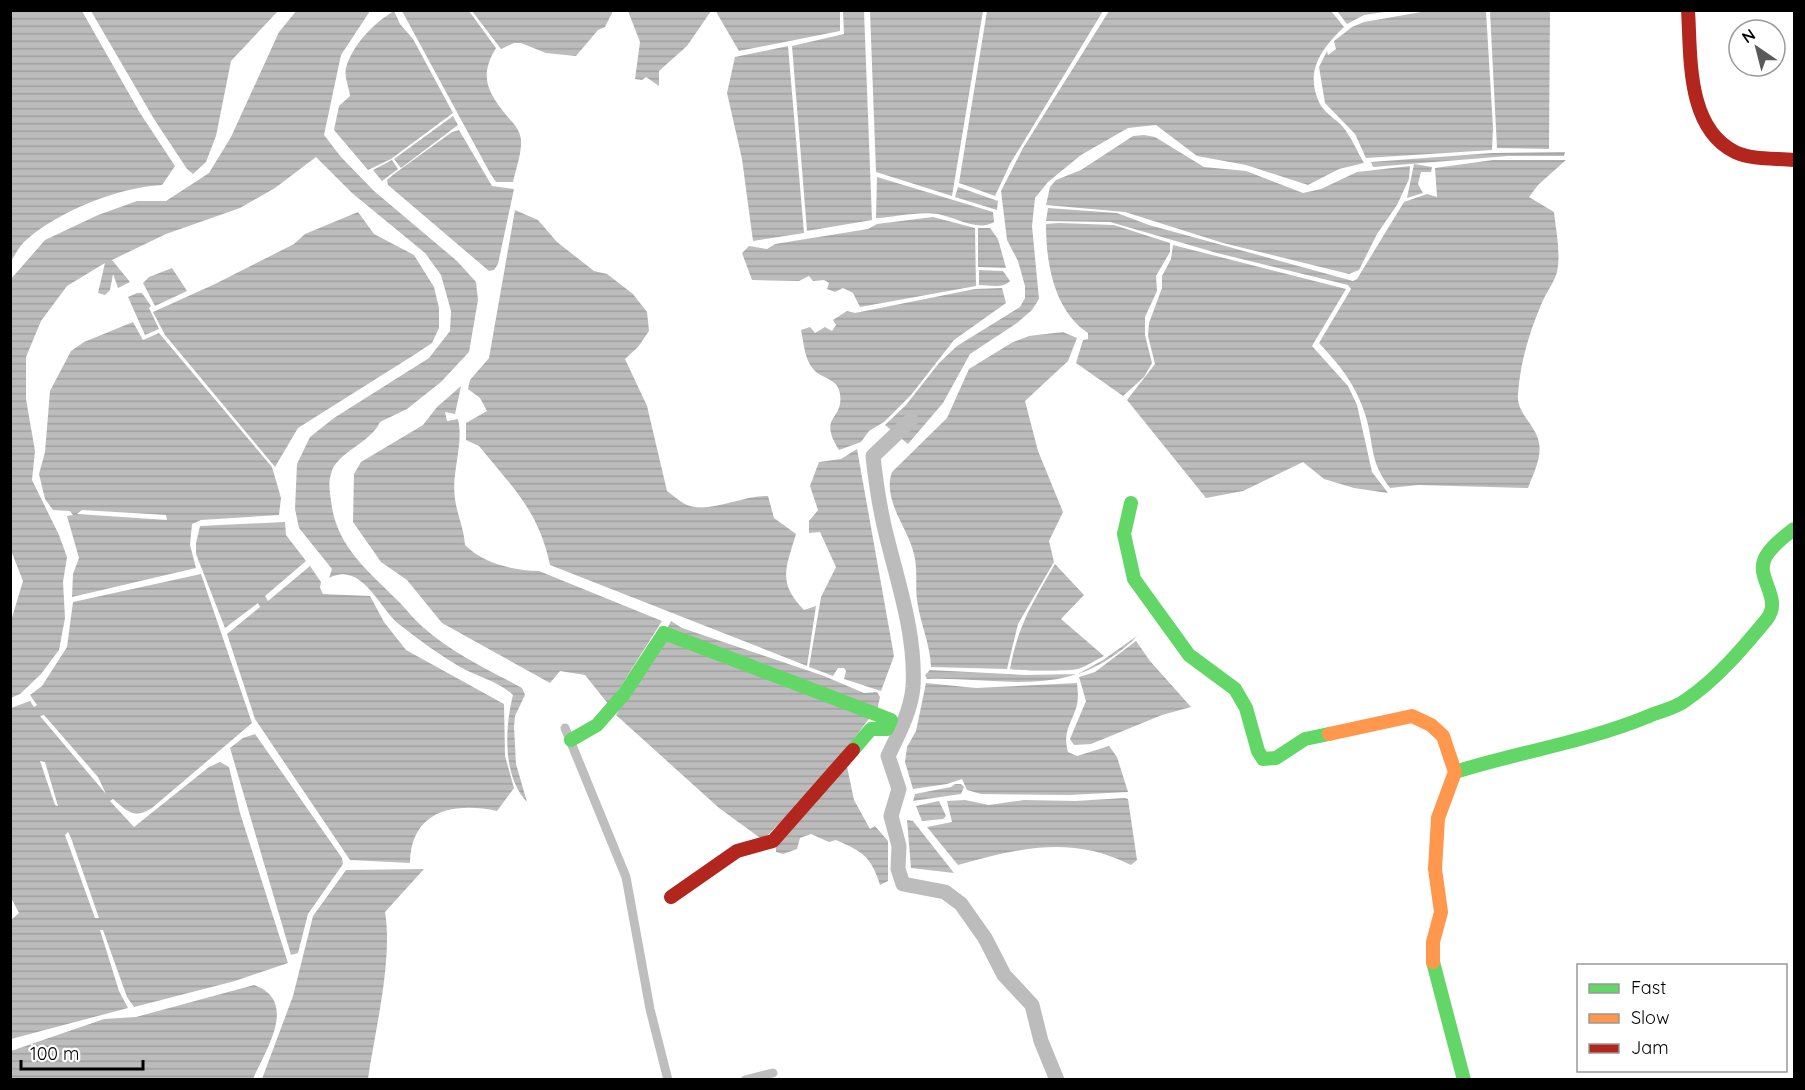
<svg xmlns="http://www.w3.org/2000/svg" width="1805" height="1090" font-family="Quicksand,sans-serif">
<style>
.water{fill:url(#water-rules);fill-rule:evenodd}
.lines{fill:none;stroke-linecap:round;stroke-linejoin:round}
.river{stroke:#bcbcbc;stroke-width:15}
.street{stroke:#bebebe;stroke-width:9}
.fast{stroke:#63d668;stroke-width:14}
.slow{stroke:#ff974d;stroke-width:14}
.jam{stroke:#b3261e;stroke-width:14}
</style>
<defs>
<pattern id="water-rules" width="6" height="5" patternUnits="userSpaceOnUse" patternTransform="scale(1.5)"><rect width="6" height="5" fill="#bcbcbc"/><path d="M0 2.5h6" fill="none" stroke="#a0a0a0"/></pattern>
</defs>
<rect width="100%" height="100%" fill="#fff"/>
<path class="water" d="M11,10L82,11L140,113L175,166L162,185C119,187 56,212 24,242C19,247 15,255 11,261Z
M297,10L370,11L341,55L324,135L341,157L374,191L457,261L476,282L478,300L469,352L441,382L407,409L380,422C370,444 336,452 331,474C328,483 330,492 331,501C336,545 365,568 395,598C405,607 413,619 424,628C452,653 489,670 522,688L525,695L515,716L514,727L516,764L527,802C502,776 505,726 513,695C498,681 478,677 460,667C440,655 419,640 400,625C380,610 362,560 329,578L332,569L299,528L295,509L297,464L310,437L334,418L429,358L450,331L451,311L441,275L425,253L352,193L316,157L275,188L240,208L166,234L112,260L130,282L118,288L113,274L110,290L105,295L98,293L105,263L67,286L41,321L26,357V399L35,451L32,480L59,535L67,557L63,582L65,618L59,650L41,674L20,694L11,698V621L23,581L10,548L11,279L45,240L98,215L137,201H166L209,173L231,137L279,32Z
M715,10L840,11V31L739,51Z
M91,11H278L231,61L216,136L206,162L193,174L187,169L154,119Z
M394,11L400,24L413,39L453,113L391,159L368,170L334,130L339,106L350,96C349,87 344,77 346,68C352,45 375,22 394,11Z
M402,11H469L496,48C479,76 487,92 507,116C513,123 520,129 521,140C522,152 516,169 513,182H496L490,173Z
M472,11H613L605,27L598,30L576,56L546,53L521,43H514L501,49Z
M628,11H711L687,46L659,71V86L646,77L642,80L635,79L640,42Z
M843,11H864L872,220L807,231L792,46L844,34Z
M870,11H983L952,196L876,172Z
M987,11H1103L1010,164L995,196L959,183Z
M1109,11H1331L1344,27C1321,49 1304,72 1320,104C1326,115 1340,121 1346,131C1353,141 1358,153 1364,163L1339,169L1308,185L1246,165L1197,156L1156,125L1128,128L1081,155L1048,182L1035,198L1032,226L1039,299L1032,310L1017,323L970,354L943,403L908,444L885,425L906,405L939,363L957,346L1020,307L1025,298V286L1018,261L1007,240L1001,191L1023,148Z
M1337,11H1391L1364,15L1347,24Z
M1427,11H1486L1493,128L1492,150L1366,158L1355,134L1325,103L1319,67L1327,51L1328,55L1336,49L1334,41L1352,27L1364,22Z
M1490,11H1550L1549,149L1497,148Z
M788,46L804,233L753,241L742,159L727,93L735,57Z
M453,116L458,125L401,168L394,159Z
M459,130L492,186L514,189L498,264L494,270L489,271L388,185L387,180L394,174L452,132Z
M1144,135L1155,137L1204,167L1246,171L1303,193L1321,189L1357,172L1410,166L1409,179L1397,205L1377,234L1359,270L1349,274L1223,243L1125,212L1046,205L1050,187L1056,180L1081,170L1133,136Z
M1565,152L1564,156H1508L1373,167L1371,162L1492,153Z
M392,160L398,169L382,181L373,170Z
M1493,160H1566L1538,185L1529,197L1554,212C1556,232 1561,252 1557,272C1554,283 1545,294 1541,305C1529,333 1520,364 1518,394C1516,413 1536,425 1539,443C1542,458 1533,474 1528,488L1418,485L1390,488C1368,459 1375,445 1365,414C1356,385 1339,364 1319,343L1351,289L1348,285L1217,253L1110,222L1046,221L1048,208L1117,213L1149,225L1353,281L1357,279L1404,202L1427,194L1437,197L1435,168Z
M1414,164L1432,167L1431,172H1421L1418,184L1423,193L1407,198Z
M877,177L993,212L994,222C979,232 954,217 938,214C919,211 895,217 876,218Z
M958,187L998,201L997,210L955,197Z
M515,210L538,220L557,242L594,271L607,274L633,294L647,312L649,331L638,347L625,359L647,406L667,491C673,495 680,502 687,505C708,514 744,495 768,496L774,518L796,534C786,568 777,582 804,610L816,606L807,666L550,565C539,511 512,487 479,446L466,440V423L487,411L480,398L468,389L470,380L489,358Z
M358,212L374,234L414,255L434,287L439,308V328L432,343L414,355L298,428L275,467L165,335L153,312L215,284L294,244L305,234Z
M933,217L975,228L976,286L860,307L853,293L843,288L835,292L827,289L829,283L824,280L813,281L809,276L799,281L752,280L742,253L749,246L767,249L775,244L868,229L877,224Z
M1059,223L1114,225L1170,243V252L1156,276L1157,291L1145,317V335L1152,363L1144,377L1123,396L1076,363L1083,340L1088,339V333C1054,310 1046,264 1046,224Z
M978,228H990L998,239L1006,268L978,267Z
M1173,245L1346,289L1312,346L1348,386L1357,405L1372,472L1388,493L1354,488L1324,479L1303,462L1243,491L1206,498L1127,400L1155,364L1148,336L1149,323L1162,288V276L1171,259Z
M172,268L187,291L155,306L143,283L149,277Z
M979,270L1003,271L1010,281C1003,289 989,285 979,285Z
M1002,288L1006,303L954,340L911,395L884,422L869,431L861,442L839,450C817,415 844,421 840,394C838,378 822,379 814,370C804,359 804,343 801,330L810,327L815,333L825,327L832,331L836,325L833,320L847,311L855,313L975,289Z
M137,293H142L151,306L149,308L159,329L145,335L128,297Z
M133,322L143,340L159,333L272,467L281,498L279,515L201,520L192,524L190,545L196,568L72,597L73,574L79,558L67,516L73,515L70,511L53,510L45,499L39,474L45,452L50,391L71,351L84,342ZM82,510L166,515L167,520L77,514Z
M1063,332L1077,338L1068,361L1025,401L1038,451L1063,512L1049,541L1054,562L1018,624L1007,669L931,667C930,643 920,623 917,600C915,584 918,570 914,554C908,528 882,500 892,472L947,418L969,369L1013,342L1029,336Z
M461,386L455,414L445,412L447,421L458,419C464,445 451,472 455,499C457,515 464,528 465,545C484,564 512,570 539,571L662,621L609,705L585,675L560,671L550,683L442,623L407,580L381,562L353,522L354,474L361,462L423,425L437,407Z
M857,449L894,656L881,691L844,679L846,671L844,668H838L833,676L809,667L821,597L836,567L820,532L809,533V521L818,510L810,486L819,462L841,459Z
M285,522L286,535L306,561L265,596L268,601L310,566L321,582L320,588L323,594L370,596L384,622L406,650L504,704L505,756L514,788L497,811C454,802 411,810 410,863L350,860L255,719L227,634L260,607L258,603L225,628L196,554V543L200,526Z
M1055,564L1084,595L1061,619L1104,656C1096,660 1087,666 1078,669C1071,671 1017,671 1010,669C1018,625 1033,602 1055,564Z
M201,574L252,723L152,808C134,819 128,812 113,799L110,801L134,827L209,767L220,762L229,767L240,813L288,963L235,981L134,1007L127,997L103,930H100L119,991L128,1008L11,1039V920L19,913L10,896L11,708L30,701L34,707L37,705L30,695L42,686L67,647L73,602ZM44,715L98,777L106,794L40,716ZM40,761L45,762L58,806L55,805ZM68,832L71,838L99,918H95L65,835Z
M671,621L682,628L824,676L864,693L877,692L880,697L877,711L666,631Z
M663,636L871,716L829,772L763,840L719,808L616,715Z
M1137,636C1131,643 1123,649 1116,654C1058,697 994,677 927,679L925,675L930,670L1026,675L1078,674L1103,660Z
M1136,641L1150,661L1191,707L1162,715L1091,744L1074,745L1070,739L1086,701L1079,677L1095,672Z
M926,683L976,688L1077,683C1078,692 1079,702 1075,711C1069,727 1063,734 1068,752L1077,756L1109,746L1117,757L1128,792L1069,795L981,794L967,790L962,779L947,784L913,789L905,762L907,747L916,731Z
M255,734L342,858L343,864L308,914L298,953L291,955L230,748L243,738Z
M846,762L854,800L870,829L875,826L888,841V881L880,885C871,856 863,852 836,840L829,842L811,834L800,838L797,849L783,854L776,852V843Z
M955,784H961L964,787L961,794L913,801L915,794L951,787Z
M1125,798L1128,799L1137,860L1131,865C1071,835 1020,848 958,865L927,827L952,822L947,801L965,800L989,805L1024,800L1075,801Z
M939,801L946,816L943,819L922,821L916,806Z
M907,820L913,821L954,873L911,868Z
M424,869L385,912C393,960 375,1030 368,1079H262L293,996L313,916L346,870Z
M254,985C299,1001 266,1049 253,1079H11V1051L104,1019L136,1017Z"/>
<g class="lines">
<path class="river" d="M911,420L873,456C876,484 880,511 887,538C899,586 916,637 913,687C911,711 898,735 888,756L899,789L891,816L899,846L898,869L903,884L945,892L961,904L985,938L1004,975L1032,1005L1041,1041L1057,1080"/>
<path class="street" d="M565,728L626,877L650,1009L668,1080
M745,1080L773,1073"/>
<path class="fast" d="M1131,503L1124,534L1134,579L1189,655L1235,689L1246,708L1258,751L1263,759L1276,758L1305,739L1329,734
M571,740L597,725L624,694L664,633L891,720L887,729H871L853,750
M1455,772C1519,752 1586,742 1649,716C1661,711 1676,708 1686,700C1717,679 1743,648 1767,619C1783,598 1755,578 1765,558C1771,546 1784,537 1794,529
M1433,962L1464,1080"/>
<path class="slow" d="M1329,734L1412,716L1431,725L1443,736L1455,772L1438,818L1435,869L1441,912L1433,942V962"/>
<path class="jam" d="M1688,10C1691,56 1686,128 1735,152C1752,160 1775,158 1794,160
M671,897L737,851L773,841L853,750"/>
</g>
<rect width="1805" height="1090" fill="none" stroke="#000000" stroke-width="24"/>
<rect x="1577" y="964" width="210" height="108" fill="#ffffff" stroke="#999999" stroke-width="1.5"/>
<rect x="1589" y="984" width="30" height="9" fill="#63d668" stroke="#999999" stroke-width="1.5"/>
<text x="1631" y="994" font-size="18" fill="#000000">Fast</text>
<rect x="1589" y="1014" width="30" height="9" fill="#ff974d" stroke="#999999" stroke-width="1.5"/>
<text x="1631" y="1024" font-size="18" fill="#000000">Slow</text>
<rect x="1589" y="1044" width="30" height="9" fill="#b3261e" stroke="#999999" stroke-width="1.5"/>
<text x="1631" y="1054" font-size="18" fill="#000000">Jam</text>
<g transform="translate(1757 48) rotate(325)"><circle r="28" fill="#ffffff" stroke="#999999" stroke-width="1.5"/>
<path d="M0-4.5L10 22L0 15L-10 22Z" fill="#595959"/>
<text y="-9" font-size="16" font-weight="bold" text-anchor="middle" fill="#000000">N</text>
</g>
<path d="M21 1060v9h122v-9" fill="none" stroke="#000000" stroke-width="3"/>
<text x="30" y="1060" font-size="18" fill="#000000" stroke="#ffffff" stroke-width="4.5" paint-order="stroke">100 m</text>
</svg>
